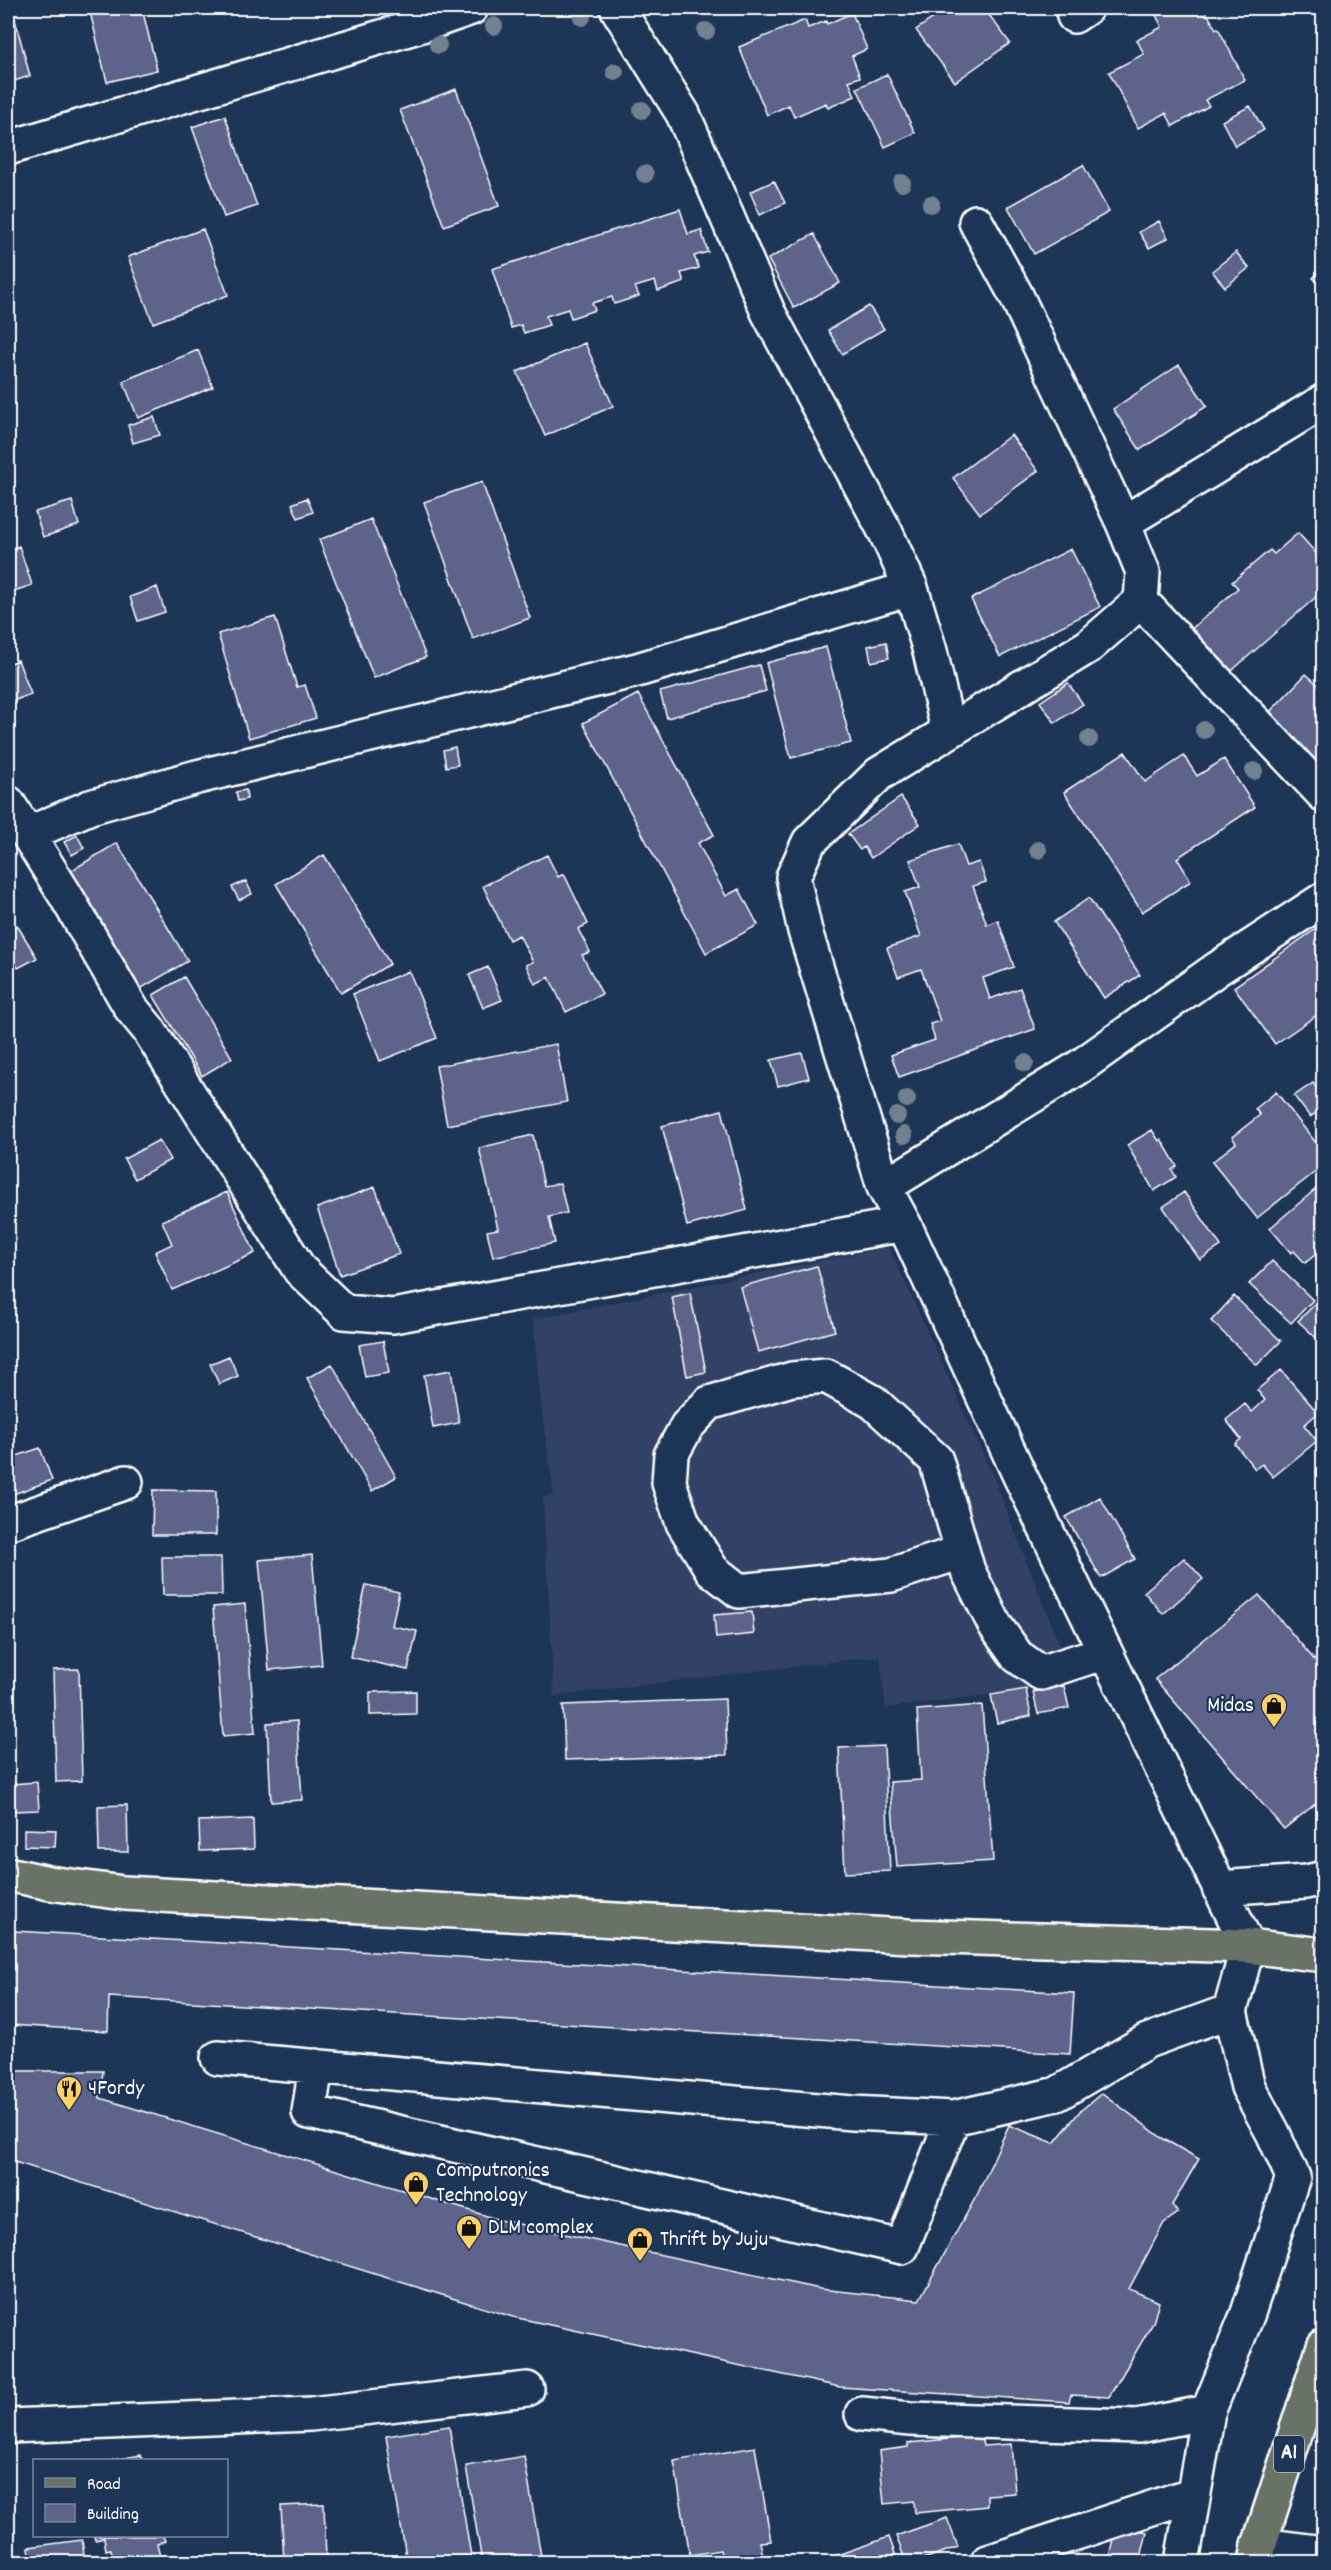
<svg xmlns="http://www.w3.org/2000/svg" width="1331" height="2570" font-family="Dekko,sans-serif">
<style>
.built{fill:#304366}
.building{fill:#5d648a;stroke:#fff;stroke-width:1.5}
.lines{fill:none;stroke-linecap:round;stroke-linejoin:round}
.minor-casing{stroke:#fff;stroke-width:38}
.major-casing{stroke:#fff;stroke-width:38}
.minor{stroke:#1d3557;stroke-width:33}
.major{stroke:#697266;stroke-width:33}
.tree{fill:#718190}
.labels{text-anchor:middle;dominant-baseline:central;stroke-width:4.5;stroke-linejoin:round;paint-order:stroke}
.shield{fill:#1d3557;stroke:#bbc2cd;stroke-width:1.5}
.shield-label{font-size:21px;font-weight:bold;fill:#fff}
.poi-label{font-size:22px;fill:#fff;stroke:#1d3557;text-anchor:start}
</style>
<rect width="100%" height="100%" fill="#1d3557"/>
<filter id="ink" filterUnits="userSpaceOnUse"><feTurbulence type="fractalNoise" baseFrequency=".0167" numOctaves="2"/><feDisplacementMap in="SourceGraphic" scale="12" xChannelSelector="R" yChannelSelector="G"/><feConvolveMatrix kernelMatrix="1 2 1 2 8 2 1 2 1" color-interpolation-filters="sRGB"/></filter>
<g filter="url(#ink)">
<path class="built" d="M889,1247L993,1476L1055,1634L1079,1683L886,1708L880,1656L554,1696L543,1497L554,1496L541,1405L533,1319Z"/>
<path class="building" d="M8,8H12L30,76L8,83Z
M89,8H142L157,70L107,82Z
M948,8H984L1010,43L955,82L916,30Z
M1171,8H1204L1216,29L1218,28L1245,80L1205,100L1209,106L1173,126L1166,113L1138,128L1109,72L1144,54L1137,40L1162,27L1156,15Z
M852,13L867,49L852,56L860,77L849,81L855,96L828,108L826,103L794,117L789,105L767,115L739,47L805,20L808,28L826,21L827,24Z
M887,74L915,133L885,147L857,88Z
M456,89L499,206L444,226L400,110Z
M1250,106L1264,130L1235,146L1222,121Z
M225,116L257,206L224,217L192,127Z
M1083,165L1109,212L1034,254L1008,207Z
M774,181L785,203L760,215L750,192Z
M8,194L13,214L8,215Z
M680,209L688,234L701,230L708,252L694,256L699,268L681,273L684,282L658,291L655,281L635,287L639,296L614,304L612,297L592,303L595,310L571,318L568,309L546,316L549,325L524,333L521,325L511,328L492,269Z
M1159,221L1168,238L1149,248L1139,232Z
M203,229L228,295L153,323L128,257Z
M814,234L840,283L794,308L768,259Z
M1236,252L1249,268L1225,287L1212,271Z
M1324,267V288L1313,278Z
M869,306L884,329L842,354L828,330Z
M585,343L613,406L545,436L517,372Z
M198,350L213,387L138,418L123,381Z
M1179,365L1207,406L1140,450L1113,409Z
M154,417L160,435L133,443L128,425Z
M1324,434V449L1316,440Z
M1011,435L1038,471L980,514L953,478Z
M8,437L13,452L8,454Z
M1324,454V469L1316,459Z
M482,482L530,618L473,639L424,502Z
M307,498L313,512L298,518L292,504Z
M72,501L79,525L43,537L35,512Z
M371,519L426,657L374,678L319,540Z
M1298,533L1324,562V590L1228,674L1189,631L1238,588L1232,582L1270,550L1274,554Z
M19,546L32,585L8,593V550Z
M1071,549L1100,607L1000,657L971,599Z
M157,587L165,612L138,621L130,597Z
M275,617L297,687L305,685L316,718L249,738L218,634Z
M886,642L889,658L871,662L868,646Z
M826,647L851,743L791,758L766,663Z
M18,660L31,694L8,703L13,716L8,718V664Z
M759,665L766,691L667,718L660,692Z
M1306,674L1324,690V772L1265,717Z
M1068,683L1083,704L1055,723L1040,702Z
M638,694L714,835L698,843L726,896L739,889L758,925L706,953L583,723Z
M455,747L458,765L446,767L443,750Z
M1125,752L1145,782L1184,756L1197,776L1224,759L1255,807L1177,858L1191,881L1142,912L1064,792Z
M246,790L247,799L238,801L236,792Z
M901,797L920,824L871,858L864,847L860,850L848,834Z
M77,835L84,848L72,855L64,842Z
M117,843L188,961L140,989L69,872Z
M958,844L966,866L979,862L986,882L973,886L987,925L998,920L1014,967L983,978L990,999L1020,988L1035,1029L899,1077L891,1055L935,1040L930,1024L940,1021L921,969L898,977L887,948L921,936L905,892L920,887L910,860Z
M324,855L390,964L341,993L276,884Z
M547,855L558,877L564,874L588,924L578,929L590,952L582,955L602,994L566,1012L549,977L535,984L526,965L533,962L519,935L509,940L483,886Z
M246,881L252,894L239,900L232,887Z
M1089,898L1140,975L1104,998L1054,922Z
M1324,923V1010L1275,1044L1234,987Z
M17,925L37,958L18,968L8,950V930Z
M488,967L502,1000L483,1008L469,975Z
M409,971L437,1038L380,1061L353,994Z
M184,977L232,1058L202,1076L153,995Z
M556,1044L567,1102L447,1125L436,1066Z
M802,1053L809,1078L778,1086L771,1060Z
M1313,1083L1324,1097V1107L1310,1117L1294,1096Z
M1276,1092L1324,1153V1165L1257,1218L1212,1162L1236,1143L1232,1137L1260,1115L1255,1109Z
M722,1110L747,1210L687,1226L662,1126Z
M1152,1130L1159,1141L1161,1139L1177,1166L1172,1170L1176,1177L1154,1191L1127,1145Z
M533,1135L544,1186L560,1183L567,1213L549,1217L555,1243L493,1257L487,1231L498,1229L479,1148Z
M159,1140L170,1160L135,1179L124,1159Z
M1324,1182V1260L1322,1262L1315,1255L1305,1263L1294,1251L1291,1253L1270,1228Z
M375,1187L399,1254L340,1275L317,1208Z
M227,1192L255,1253L172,1290L155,1252L172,1244L162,1221Z
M1184,1192L1221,1246L1200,1260L1163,1207Z
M1272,1261L1313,1300L1291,1323L1249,1284Z
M817,1266L835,1331L758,1352L740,1287Z
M690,1293L706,1372L687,1376L672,1297Z
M1234,1296L1281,1341L1257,1365L1211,1321Z
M1323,1296H1324V1345L1298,1321Z
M383,1341L389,1373L365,1377L359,1345Z
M229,1356L238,1376L219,1384L210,1364Z
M332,1364L396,1477L372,1491L307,1378Z
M451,1370L459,1423L433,1428L424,1375Z
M1281,1370L1318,1413L1304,1425L1317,1441L1273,1477L1262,1464L1255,1469L1235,1444L1241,1439L1226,1420L1245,1404L1252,1412L1265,1400L1257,1390Z
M40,1448L52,1480L8,1496V1459Z
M153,1490L216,1491V1535H152Z
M1100,1497L1135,1559L1101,1578L1066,1517Z
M312,1555L322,1665L269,1670L259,1560Z
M162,1557H221L222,1595H163Z
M1184,1558L1203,1579L1163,1614L1144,1592Z
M366,1585L399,1592L392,1626L417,1631L408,1670L350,1657Z
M1259,1595L1324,1671V1797L1284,1829L1155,1679Z
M245,1604L255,1733L223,1736L213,1607Z
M752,1612L754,1634L716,1638L714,1615Z
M79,1669L82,1781L56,1782L53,1670Z
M1064,1686L1069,1708L1038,1714L1033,1692Z
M1026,1689L1031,1716L997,1723L991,1695Z
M416,1691V1714L370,1715V1692Z
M725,1699L727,1755L565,1760L563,1705Z
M982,1705L993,1861L897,1867L890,1782L921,1780L917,1710Z
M297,1721L302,1800L271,1802L267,1723Z
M884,1746L890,1871L845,1873L839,1748Z
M37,1782L39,1810L14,1811L12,1784Z
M127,1805L128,1852H99L98,1806Z
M253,1819L254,1849L200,1851L199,1821Z
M24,1829L56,1830L55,1847L24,1846Z
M15,1931L1074,1993L1070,2054L109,1997L108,2031L9,2025Z
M8,2071H103L100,2098L500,2220L820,2289L919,2300L978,2193L1009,2125L1054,2143L1080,2111L1102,2093L1162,2138L1199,2159L1172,2205L1178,2213L1164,2223L1129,2289L1159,2302L1153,2323L1109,2397L1071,2395L1069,2402L840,2387L513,2317L8,2160Z
M449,2426L472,2562H407L386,2436Z
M981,2436L983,2446L1011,2444L1015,2493L987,2495V2506L915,2513L914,2501L884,2504L879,2451L908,2447V2443Z
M755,2447L771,2541L760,2542L764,2560L723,2562L720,2550L690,2555L674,2461Z
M141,2455L142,2460H112Z
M524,2456L542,2562H482L466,2466Z
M324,2504L326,2560L385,2557L386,2562H284L281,2506Z
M947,2518L958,2547L915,2562H906L896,2536Z
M1117,2525L1147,2532L1140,2562L1130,2560L1129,2562H1109Z
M94,2536H163L165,2541L157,2543L161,2562H114L111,2549L106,2550L104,2538L95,2540Z
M889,2537L898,2562H817Z
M82,2540L85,2562H31L29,2547Z"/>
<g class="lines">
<defs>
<path id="minor" d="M617,8L683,114L768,312L886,533L911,588L930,651L948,730
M1074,16L1086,8
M8,148L425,24L471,8
M976,222L1016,295L1123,523L1143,572L1141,601L1089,646L879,774L809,842L793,877L805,931L884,1187L904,1224L1020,1476L1248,1946L1230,2011L1248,2087L1273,2133L1293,2177L1248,2313L1208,2412L1182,2562
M1123,523L1324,401
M1141,601L1324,795
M8,803L66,896L131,1008L149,1030L300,1270L344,1312L393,1316L904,1224
M28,834L90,807L197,777L637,670L911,588
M884,1187L1078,1068L1217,969L1324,899
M8,1523L126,1482
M961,1552L891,1575L739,1591L712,1570L683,1523L669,1483L671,1455L687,1426L709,1403L792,1379L826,1376L873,1402L936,1460L968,1571L995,1625L1017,1656L1041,1673L1105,1652
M1219,1888L1306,1882L1324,1878
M218,2058L852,2113L953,2118L1057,2094L1147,2041L1230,2011
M316,2066L309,2112L902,2247L953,2118
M862,2414L910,2419L1138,2426L1208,2412
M8,2426L311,2414L527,2389
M1259,2545L1316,2552L1324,2556
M988,2562L1194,2494"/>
<path id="major" d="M8,1874L49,1883L124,1893L909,1936L1248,1946L1324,1955
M1256,2562L1259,2545L1324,2346"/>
</defs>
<use href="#minor" class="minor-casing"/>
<use href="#major" class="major-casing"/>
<use href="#minor" class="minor"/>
<use href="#major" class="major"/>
</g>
<g class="tree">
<circle cx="582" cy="17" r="9"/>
<circle cx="494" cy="26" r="9"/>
<circle cx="706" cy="31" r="9"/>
<circle cx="438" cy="45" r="9"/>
<circle cx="615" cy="72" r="9"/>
<circle cx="642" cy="110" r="9"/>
<circle cx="645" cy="174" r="9"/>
<circle cx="902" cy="183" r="9"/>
<circle cx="931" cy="204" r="9"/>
<circle cx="1204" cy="730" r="9"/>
<circle cx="1089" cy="739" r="9"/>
<circle cx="1254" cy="771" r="9"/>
<circle cx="1038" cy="850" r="9"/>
<circle cx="1025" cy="1063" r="9"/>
<circle cx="907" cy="1099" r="9"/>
<circle cx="897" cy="1116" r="9"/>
<circle cx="904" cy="1135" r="9"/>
</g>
</g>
<defs>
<symbol id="shop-pin" viewBox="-11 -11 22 30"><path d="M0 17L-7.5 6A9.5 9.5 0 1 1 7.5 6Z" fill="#ffd166" stroke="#1d3557"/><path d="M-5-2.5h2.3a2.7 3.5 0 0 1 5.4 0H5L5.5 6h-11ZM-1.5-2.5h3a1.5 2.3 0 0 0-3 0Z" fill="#111"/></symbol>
<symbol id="restaurant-pin" viewBox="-11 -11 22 30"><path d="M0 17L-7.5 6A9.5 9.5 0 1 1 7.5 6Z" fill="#ffd166" stroke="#1d3557"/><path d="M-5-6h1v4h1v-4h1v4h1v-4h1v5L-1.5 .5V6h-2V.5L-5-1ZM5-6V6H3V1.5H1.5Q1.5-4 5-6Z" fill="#111"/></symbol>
</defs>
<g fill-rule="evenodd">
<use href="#shop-pin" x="1259" y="1691" width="30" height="40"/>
<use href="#restaurant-pin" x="54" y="2074" width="30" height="40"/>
<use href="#shop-pin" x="401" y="2169" width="30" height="40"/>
<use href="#shop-pin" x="454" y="2213" width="30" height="40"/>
<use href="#shop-pin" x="625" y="2225" width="30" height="40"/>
</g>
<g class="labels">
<rect class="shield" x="1274" y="2436" width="30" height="36" rx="4.5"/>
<g class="shield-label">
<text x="1289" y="2454">A1</text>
</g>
<g class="poi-label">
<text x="1254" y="1706" text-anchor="end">Midas</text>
<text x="88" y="2089">4Fordy</text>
<text x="436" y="2171">Computronics<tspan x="436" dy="25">Technology</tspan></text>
<text x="488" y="2228">DLM complex</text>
<text x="660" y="2240">Thrift by Juju</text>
</g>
</g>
<rect width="1331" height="2570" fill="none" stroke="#1d3557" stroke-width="30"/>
<rect x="15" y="15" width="1301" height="2540" fill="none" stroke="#fff" stroke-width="2" filter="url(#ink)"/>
<rect x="33" y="2459" width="195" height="78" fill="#1d3557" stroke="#77869a" stroke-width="1.5"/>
<rect x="45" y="2478" width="30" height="9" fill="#697266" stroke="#77869a" stroke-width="1.5"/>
<text x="87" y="2489" font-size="18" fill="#ffffff">Road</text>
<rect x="45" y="2504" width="30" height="18" fill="#5d648a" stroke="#77869a" stroke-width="1.5"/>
<text x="87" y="2519" font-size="18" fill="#ffffff">Building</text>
</svg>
